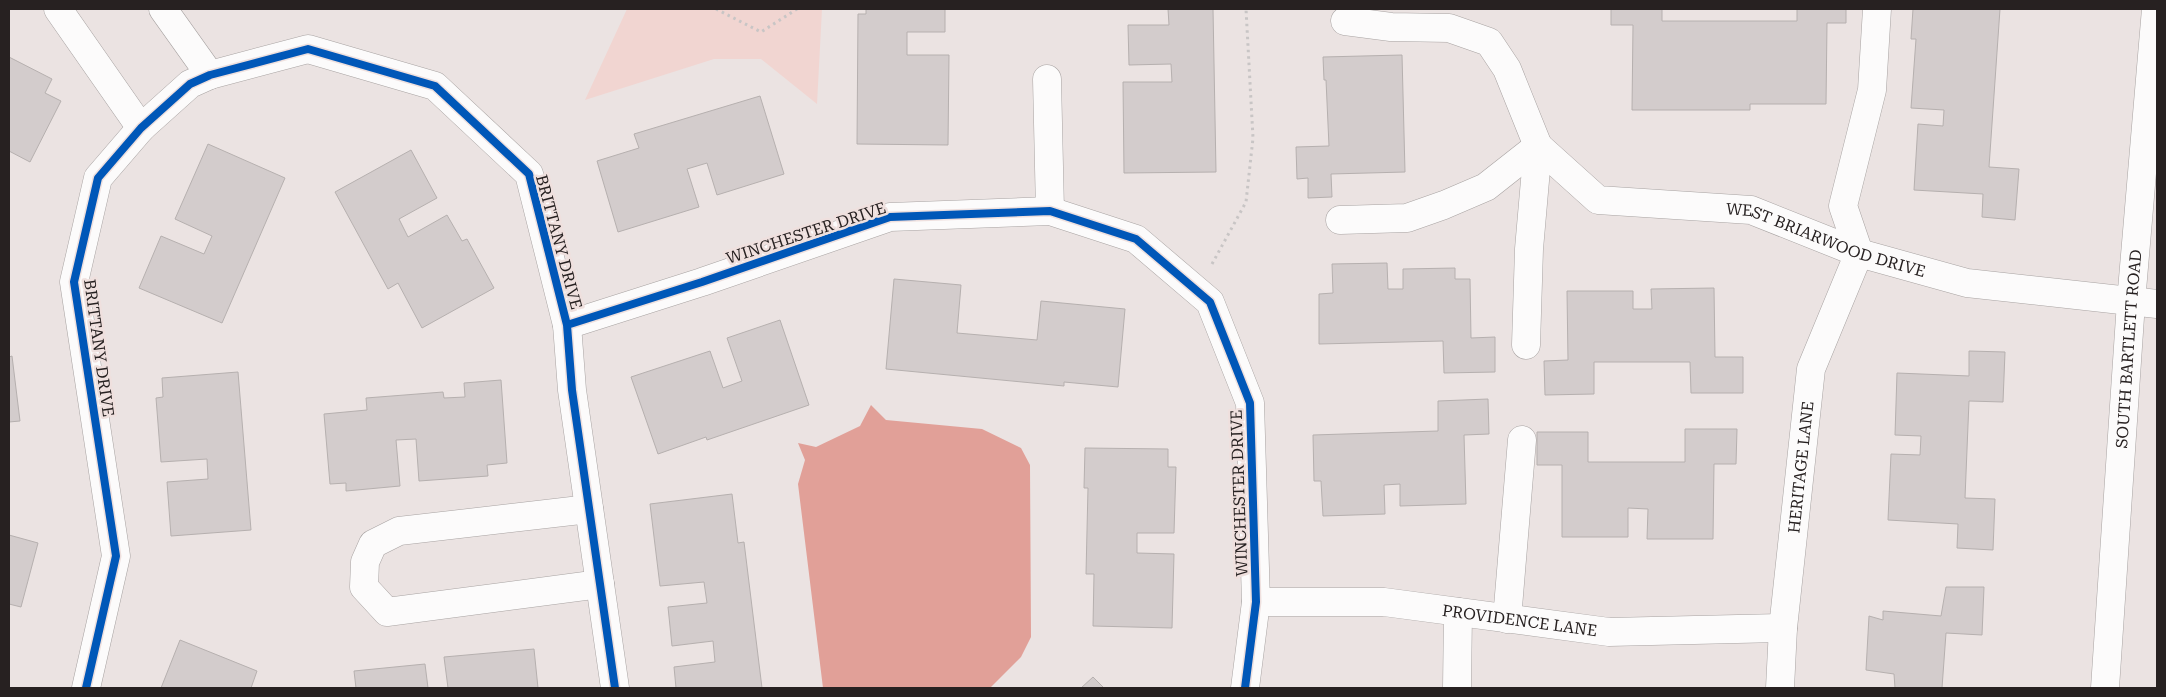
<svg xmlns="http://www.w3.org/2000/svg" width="2166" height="697" font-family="'Roboto Serif',serif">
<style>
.green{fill:#f1d5d1}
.water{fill:#e1a098}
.building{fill:#d3cccc;stroke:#b6b0af}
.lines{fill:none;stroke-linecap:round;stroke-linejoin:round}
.minor-casing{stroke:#a8a3a2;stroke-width:29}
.major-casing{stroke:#a8a3a2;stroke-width:29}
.path{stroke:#c8c5c5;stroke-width:3;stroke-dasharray:2.5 4;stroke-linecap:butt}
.minor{stroke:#fcfbfb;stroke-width:28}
.major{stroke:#fcfbfb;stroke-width:28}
.cycleway-casing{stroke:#efe0de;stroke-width:11}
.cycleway{stroke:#0057b8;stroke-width:8}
.labels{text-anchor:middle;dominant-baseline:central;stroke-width:5;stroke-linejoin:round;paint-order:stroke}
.street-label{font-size:16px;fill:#272121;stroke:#efe0de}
</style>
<rect width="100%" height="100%" fill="#ebe3e2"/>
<path class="green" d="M627,9H822L817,104L761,59H714L585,100Z"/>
<path class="water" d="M871,405L886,420L982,429L1021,448L1030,465L1031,637L1021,657L990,688H823L798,484L805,460L798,443L816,447L860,426Z"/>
<path class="building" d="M866,9H945V32H907V55H949L948,145L857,144L858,14H866Z
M1168,9H1213L1216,172L1124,173L1123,82H1172L1171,64L1129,65L1128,25H1169Z
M1611,9H1662V21H1797V9H1846V23H1827L1826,104H1750V110H1632L1633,25H1611Z
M1913,9H2000L1989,167L2019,169L2015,220L1982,217L1983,194L1914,190L1918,124L1943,126L1944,110L1911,108L1916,39H1911Z
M1402,55L1405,172L1331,174L1332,197L1308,198V178L1297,179L1296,147L1329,146L1326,80H1324L1323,57Z
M9,57L52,79L45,93L61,101L30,162L9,151Z
M760,96L784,174L717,195L707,163L687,169L699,207L618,232L597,161L639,148L634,134Z
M208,144L285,178L222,323L139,288L161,236L204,254L212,236L175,219Z
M411,150L437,198L399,219L408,237L447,215L462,241L467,239L494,288L422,328L398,283L388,289L335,192Z
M1387,263L1388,289H1403V269L1455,268V279H1470L1471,338L1495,337V372L1444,373L1443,341L1319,344V294L1333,293L1332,264Z
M894,279L961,285L957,333L1037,340L1041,301L1125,309L1118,387L1064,382V386L886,369Z
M1714,288L1715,357H1743V393H1691L1690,362H1594V394L1545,395L1544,361L1568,360L1567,291H1633V309H1652L1651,289Z
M780,320L809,405L707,440L706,437L658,454L631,377L710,351L723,388L742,381L727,338Z
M1969,351L2005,352L2003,402L1969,401L1965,498L1995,499L1993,550L1957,548L1958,524L1888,520L1891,454L1920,455L1921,436L1895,435L1897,373L1969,376Z
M12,356L20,421L9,422V357Z
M238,372L251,530L171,536L167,482L208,479L207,459L161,462L156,398L163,397L162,378Z
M501,380L507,463L487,465L488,476L419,481L416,439L396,440L400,486L346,491V483L330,484L324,414L367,410L366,398L443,392L444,398L465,397L464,383Z
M1488,399L1489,434L1464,435L1466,504L1400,506V484L1384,485L1385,514L1323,516L1321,481H1314L1313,435L1438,431V401Z
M1685,429H1737L1736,464H1714L1713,539H1647L1648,509L1628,508V537H1562V465H1537V432H1588V462H1685Z
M1085,448L1168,449V467H1176L1174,533H1137V553L1174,554L1172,628L1093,626L1094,574H1086L1088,488H1084Z
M732,494L738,543L744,542L762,688H676L674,667L715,662L713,641L672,646L668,607L707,603L704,582L660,586L650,504Z
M9,535L38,543L21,607L9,604Z
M1946,587H1984L1982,635L1946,633L1942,688H1895L1894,674L1866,670L1869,616L1883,620V611L1941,616Z
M180,640L257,671L251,688H161Z
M534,649L538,688H448L444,657Z
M425,664L428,688H356L354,671Z
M1093,677L1104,688H1081Z"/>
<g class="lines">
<defs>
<g id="minor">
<path d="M58,9L141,128"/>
<path d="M163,9L210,75"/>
<path d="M1345,21L1391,27L1449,28L1489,42L1507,69L1538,146L1529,249L1526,345"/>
<path d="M1047,79L1050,211"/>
<path id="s1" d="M1538,146L1598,200L1751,210L1859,253L1967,283L2157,304"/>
<path d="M1340,220L1407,218L1444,205L1486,187L1538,146"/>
<path d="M567,325L702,282L890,217L1050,211L1136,239L1210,302L1250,403L1256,602L1245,688"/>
<path d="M589,509L399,531L373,544L365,562L364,587L387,612L600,584"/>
<path id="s2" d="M1256,602H1384L1609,632L1783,628"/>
<path d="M1507,619L1522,440"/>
<path d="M86,688L116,556L74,282L98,178L141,128L190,84L210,75L308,49L435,86L529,174L567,325L572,390L615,688"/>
<path d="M1457,688L1458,612"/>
<path id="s3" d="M1780,688L1783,628L1811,369L1859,253L1843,206L1872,90L1877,9"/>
</g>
<g id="major">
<path id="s4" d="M2105,688L2131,302L2156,9"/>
</g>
</defs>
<use href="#minor" class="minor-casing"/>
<use href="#major" class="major-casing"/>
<path class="path" d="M716,9L761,32L797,9
M1212,264L1246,202L1253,138L1246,9"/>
<use href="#minor" class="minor"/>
<use href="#major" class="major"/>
<defs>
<path id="cycleway" d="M567,325L702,282L890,217L1050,211L1136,239L1210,302L1250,403L1256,602L1245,688
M86,688L116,556L74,282L98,178L141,128L190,84L210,75L308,49L435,86L529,174L567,325L572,390L615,688"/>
</defs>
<use href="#cycleway" class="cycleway-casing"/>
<use href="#cycleway" class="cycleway"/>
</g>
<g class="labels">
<g class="street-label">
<text transform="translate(806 233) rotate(-18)">WINCHESTER DRIVE</text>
<text stroke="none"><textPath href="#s1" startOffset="314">WEST BRIARWOOD DRIVE</textPath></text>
<text transform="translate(559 242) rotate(75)">BRITTANY DRIVE</text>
<text transform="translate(99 348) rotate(82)">BRITTANY DRIVE</text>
<text stroke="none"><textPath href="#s4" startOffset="340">SOUTH BARTLETT ROAD</textPath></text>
<text stroke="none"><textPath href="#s3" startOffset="222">HERITAGE LANE</textPath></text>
<text transform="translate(1239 493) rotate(-92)">WINCHESTER DRIVE</text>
<text stroke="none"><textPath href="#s2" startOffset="265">PROVIDENCE LANE</textPath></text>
</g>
</g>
<rect width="2166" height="697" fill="none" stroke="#272121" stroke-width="20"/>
</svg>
